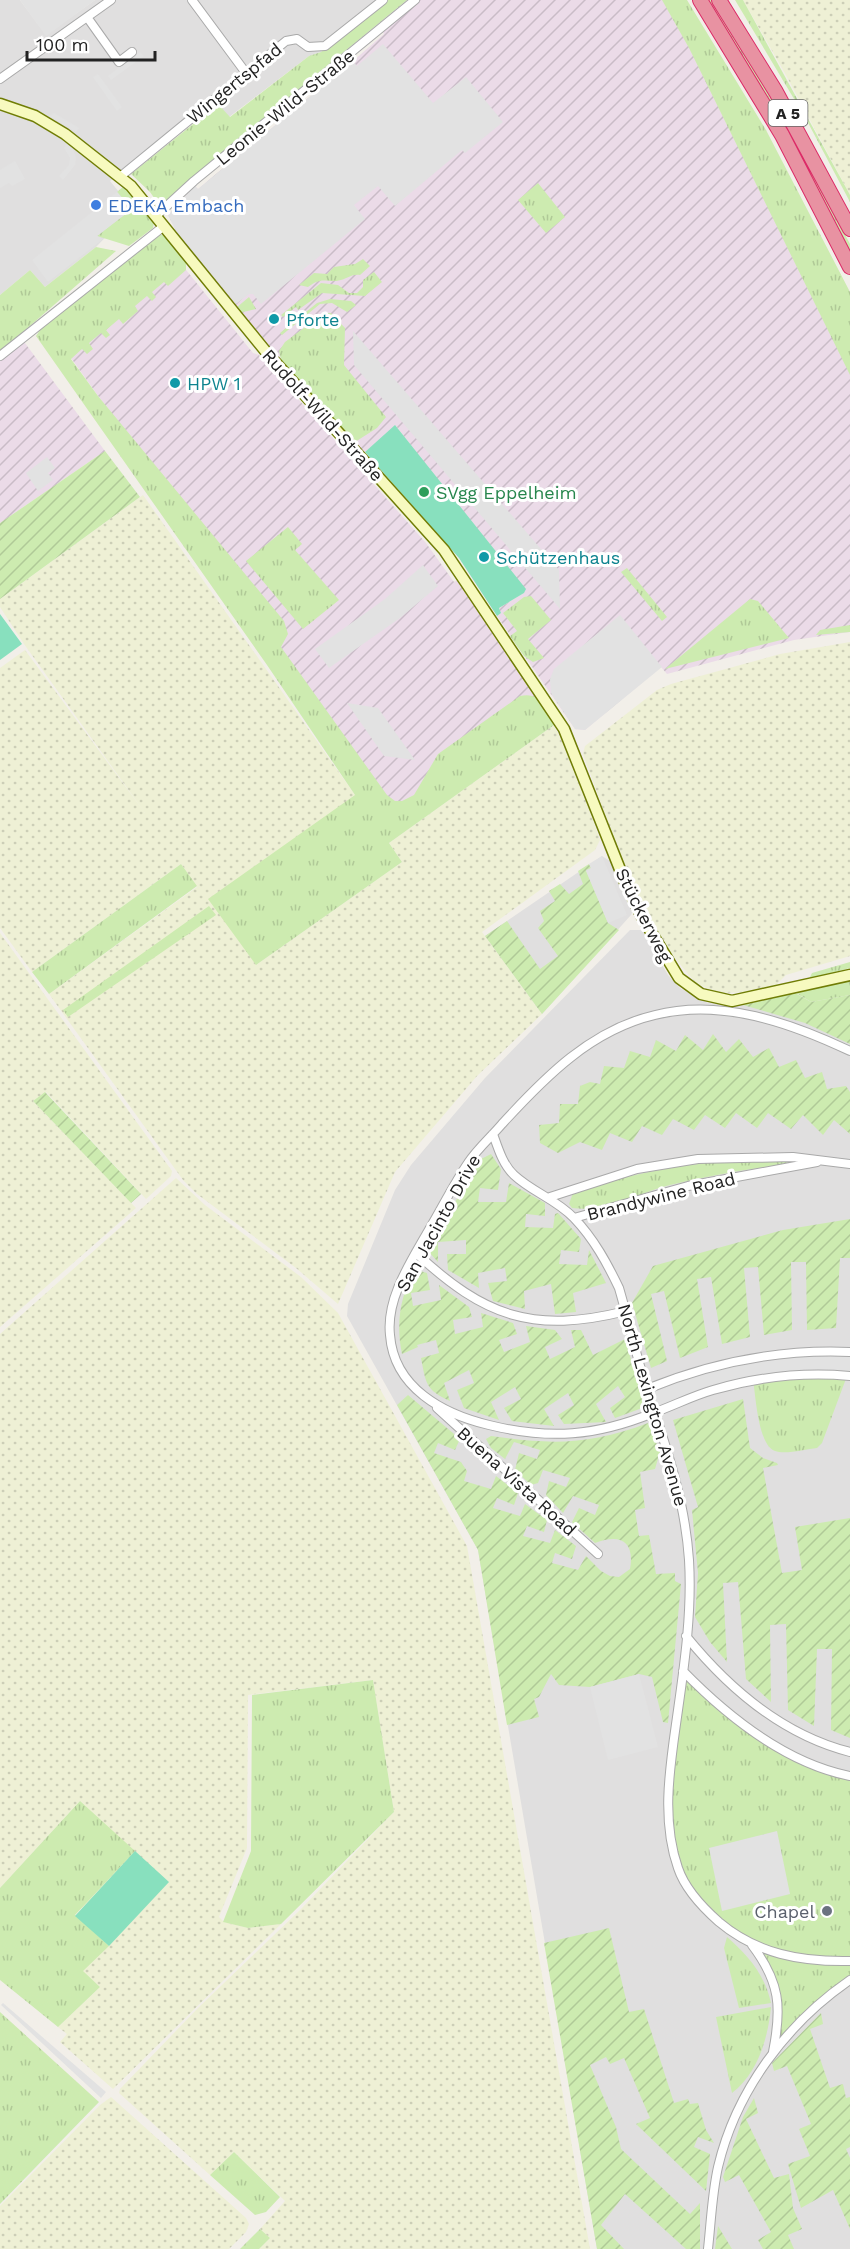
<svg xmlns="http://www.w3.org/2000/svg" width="850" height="2249" font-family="'Work Sans',sans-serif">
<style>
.residential{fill:#e0dfdf}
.industrial{fill:url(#industrial-furrows)}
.farmland{fill:url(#farmland-dots)}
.grass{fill:url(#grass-tufts)}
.garden{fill:url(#garden-furrows)}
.pitch{fill:#88e0be}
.parking{fill:#e2e2e2}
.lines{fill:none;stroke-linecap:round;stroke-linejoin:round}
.street-casing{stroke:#a9a9a9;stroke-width:10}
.secondary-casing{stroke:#707d05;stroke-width:13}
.highway-casing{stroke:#dc2a67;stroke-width:16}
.street{stroke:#fff;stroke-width:8}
.secondary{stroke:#f7fabf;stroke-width:10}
.highway{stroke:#e892a2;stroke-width:14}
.shop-dot{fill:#3f7fe0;stroke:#fff;stroke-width:2}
.culture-dot{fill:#0f9aa8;stroke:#fff;stroke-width:2}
.leisure-dot{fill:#2e9e5b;stroke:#fff;stroke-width:2}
.worship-dot{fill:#6b7280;stroke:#fff;stroke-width:2}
.labels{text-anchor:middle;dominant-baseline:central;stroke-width:6;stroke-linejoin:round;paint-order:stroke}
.shield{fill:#fff;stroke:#646464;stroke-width:1.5}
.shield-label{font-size:16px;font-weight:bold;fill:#222}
.street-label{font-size:18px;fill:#222;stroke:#fff}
.shop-label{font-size:18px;fill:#366cbe;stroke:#fff;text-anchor:start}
.culture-label{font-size:18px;fill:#0d838f;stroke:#fff;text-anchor:start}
.leisure-label{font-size:18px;fill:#27864d;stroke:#fff;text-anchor:start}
.worship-label{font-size:18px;fill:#5b616d;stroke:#fff;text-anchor:end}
</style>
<defs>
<pattern id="industrial-furrows" width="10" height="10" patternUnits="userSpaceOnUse" patternTransform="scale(1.5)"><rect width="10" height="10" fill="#ebdbe8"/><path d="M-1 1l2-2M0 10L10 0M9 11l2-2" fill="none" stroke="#c9bcc7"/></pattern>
<pattern id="farmland-dots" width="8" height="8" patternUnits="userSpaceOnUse" patternTransform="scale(1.5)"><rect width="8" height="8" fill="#eef0d5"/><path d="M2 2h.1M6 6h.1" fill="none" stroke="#ccceb7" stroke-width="1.8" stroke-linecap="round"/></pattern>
<pattern id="grass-tufts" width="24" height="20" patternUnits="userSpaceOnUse" patternTransform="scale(1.5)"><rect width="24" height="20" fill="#cdebb0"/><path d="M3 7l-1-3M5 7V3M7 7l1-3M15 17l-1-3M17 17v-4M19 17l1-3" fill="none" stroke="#b0c997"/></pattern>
<pattern id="garden-furrows" width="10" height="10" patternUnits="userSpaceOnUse" patternTransform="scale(1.5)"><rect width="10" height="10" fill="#cdebb0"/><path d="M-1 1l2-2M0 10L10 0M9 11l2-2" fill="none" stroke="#b0c997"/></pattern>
</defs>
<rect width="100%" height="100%" fill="#f2efe9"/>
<path class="residential" d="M0,0H20L46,35L95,0H386L321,52L309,56L229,117L212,98L110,181L133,209L96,247L45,287L30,270L0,295Z
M602,856L610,861L633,910L631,915L542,1014L485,936Z
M630,930H642L668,975L680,988L708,1003L743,1005L795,993L811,1002L850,995V2249H597L478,1550L347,1316L348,1304L395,1190L411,1165L485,1078Z"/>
<path class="industrial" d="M418,0H672L850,309V632L794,640L667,674L661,667L585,730L575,729L497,616L501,613L499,608L524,593L396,426L365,452L356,453L232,311L237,307L177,233L168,215L195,186L198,189L353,61L384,34L382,30Z
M162,240L253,353L259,355L426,543L454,582L460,579L545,708L396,813L51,330Z
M22,339L105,451L0,523V358Z"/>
<path class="farmland" d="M743,0H850V195L787,77Z
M143,495L355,795L256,965L402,862L389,843L554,725L575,768L600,840L595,850L482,932L542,1014L477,1076L395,1172L338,1304L296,1268L197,1194L183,1180L49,994L197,887L181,864L32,972L0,928V668L25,650L145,813L24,644L0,607V599Z
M850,642V956L786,975L774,987L747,992L718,993L696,983L662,943L630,883L583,754L585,746L657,690L671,684L780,654Z
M0,933L172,1171L171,1176L146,1199L46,1092L33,1101L136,1208L0,1327Z
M176,1178L205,1205L301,1277L338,1313L467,1546L590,2249H259L270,2238L260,2229L285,2201L234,2152L210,2175L119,2093L120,2089L198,2008L300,1910L394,1812L373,1680L248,1695L247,1848L219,1917L224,1922L248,1928L281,1924L113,2089L60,2042L67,2034L58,2027L100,1987L83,1972L80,1801L0,1888V1334Z
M111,2097L246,2218L249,2224L246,2232L229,2249H0V2206L100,2105Z"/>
<path class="grass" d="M386,0H407L191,178L165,202H157L150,192L131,174L218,104L230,117L309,56L321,52Z
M662,0H687L766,130L850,292V375L689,48Z
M708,0H712L722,15L787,124L850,244V251L775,110Z
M735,0H743L850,195V202L806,119Z
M538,183L565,217L546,233L518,200Z
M124,186L154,222L153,228L129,246L97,236L132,209L117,192Z
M160,235H166L186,261V270L168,286L164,282L152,292L156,297L152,301L147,296L135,306L138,311L123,324L119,319L106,330L110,335L106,338L101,333L89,343L93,349L87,354L82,349L71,359L98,396L284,621L288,634L281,647L387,795L395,801H402L414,795L438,754L520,696C541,691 546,709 554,725L389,843L402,862L256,965L208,899L355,795L267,665L36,336L42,327Z
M96,247L116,251L0,352V295L30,270L45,287Z
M363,259L370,266L360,275C351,274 349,278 341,280C326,284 324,275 308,287L299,285L314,273L327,274L334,267L355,264Z
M374,272L382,282L365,296L322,293L298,310L296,307L283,317L281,315L321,283L338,285L349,293H357L363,287V280Z
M249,297L256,309L239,313L236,308Z
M330,299L351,301L356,305L347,312L332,303L320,304L282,335L280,333L317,303Z
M324,313H331L345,328L344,365L386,417L377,428L355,442L281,360L279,351L285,342Z
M288,527L302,544L295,550L339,600L303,629L246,561Z
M627,568L667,617L662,621L621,572Z
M531,596L551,620L528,639L544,658L533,662L524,656L510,636L517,631L503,613L524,597Z
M750,599L758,601L789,638L665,669Z
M850,625V632L816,635L820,630Z
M181,864L197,886L49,994L32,972Z
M209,906L216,915L68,1017L63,1010Z
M850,962V968L809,979L812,973Z
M850,981V995L811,1002L796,993Z
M746,1160L802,1163C757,1167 714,1175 670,1185C638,1193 606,1213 572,1208L569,1204L573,1193C632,1173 684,1163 746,1160Z
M847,1376L822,1443L817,1448C806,1449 785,1455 775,1451C758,1445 756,1397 753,1380Z
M683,1671L720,1706L785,1751L850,1776V1980L833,1991L773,2053L779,2005L758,1954L704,1908L678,1867L668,1812Z
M373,1680L394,1812L281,1924L248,1928L223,1922L251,1851L252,1695Z
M80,1801L135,1851L75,1915L109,1946L83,1971L100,1987L58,2027L0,1980V1888Z
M727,1937C748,1955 765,1975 771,2003L739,2008L724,1948Z
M771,2007C768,2038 758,2073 732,2093L716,2017Z
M0,2012L99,2102L0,2204Z
M234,2152L280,2197L266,2212L255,2215L210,2175Z
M260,2229L270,2238L259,2249H240Z"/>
<path class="garden" d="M105,451L140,497L0,599V523Z
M589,864L591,868L586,870L608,923L619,930L542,1014L485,936L507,921L540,969L558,956L538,928L544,921L540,911L555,901L549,891L560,884L569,894L583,884L578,871Z
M795,993L811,1002L850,995V1044L805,1023L743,1005Z
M713,1034L726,1052L739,1039L753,1057L769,1048L779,1067L796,1060L805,1078L822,1072L827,1089L846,1086L850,1092V1134L834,1120L823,1135L803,1115L791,1129L768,1113L757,1128L736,1113L725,1128L705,1115L694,1130L673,1119L662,1135L642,1126L632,1142L610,1133L602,1150L580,1142L558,1153L540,1143L539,1125L559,1123L560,1104H578L580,1086L590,1082L600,1084L604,1066L624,1068L630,1051L650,1057L656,1040L676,1051L685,1035L703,1050Z
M45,1092L141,1194L131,1203L33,1101Z
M491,1154L501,1169L498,1190L480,1188L478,1202H506L509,1183L545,1203V1216L526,1214L525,1227L553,1228L555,1214L558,1213L581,1239L579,1252L561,1250L559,1264L587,1265L589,1250L606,1283L573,1293L576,1312L555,1314L551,1284L524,1291L525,1309L493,1301L488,1283L507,1281L505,1268L478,1273L479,1288L448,1270L447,1254H466V1240L438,1242V1262L428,1251V1247L481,1159Z
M850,1219V1258H840L836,1328L807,1330L806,1262H791L792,1330L764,1335L758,1267L744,1268L750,1337L722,1344L711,1277L697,1279L708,1347L680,1358L664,1291L651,1294L667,1361L651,1368L632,1303L653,1266L783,1230Z
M417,1270L427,1273L430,1290L411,1293L413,1306L441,1300L439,1285L469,1307L472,1317L453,1320L455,1334L483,1327L481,1313L513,1323L517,1334L499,1340L504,1352L530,1342L526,1326L555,1330L562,1339L545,1347L550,1359L575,1347L571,1330H581L593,1355L625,1339L645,1407L615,1418L610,1408L625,1397L618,1386L596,1404L606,1422L564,1424L558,1415L574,1405L568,1393L544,1409L554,1426L512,1421L504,1408L521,1399L515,1387L491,1402L499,1420L464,1408L457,1390L474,1383L469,1370L444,1383L450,1401C426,1390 426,1384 421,1358L439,1353L436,1340L417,1345L418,1347L402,1354C396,1326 399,1293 417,1270Z
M408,1395L460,1439L455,1450L438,1443L434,1453L461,1462L467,1471L464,1481L491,1489L496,1476L518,1493L514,1505L497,1498L493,1508L520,1516L525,1504L547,1520L544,1532L527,1526L523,1536L550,1543L555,1530L576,1546L572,1559L555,1553L552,1563L578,1570L586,1556L601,1571L610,1576L619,1577L630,1569C635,1541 620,1533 595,1543L572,1522L579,1508L595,1515L599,1505L573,1496L563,1513L546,1495L549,1481L566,1487L570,1478L543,1470L538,1483L531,1485L515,1470L519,1453L537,1459L540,1450L514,1442L505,1459L491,1448L486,1439L491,1436C552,1445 590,1445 648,1423L660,1452L655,1469L640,1472L645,1508L635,1510L639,1536L649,1535L656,1574L675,1573V1581L681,1584L668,1723L663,1722L652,1677L639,1674L590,1687L559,1685L551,1674L539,1697L534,1699L539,1717L507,1725L478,1550L397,1405Z
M743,1399L750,1448L763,1458L777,1463L778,1465L763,1468L782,1573L802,1570L795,1527L850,1518V1738L831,1730L832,1649H817L814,1726L788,1710L786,1624L770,1625L771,1702L746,1679L738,1582L723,1583L727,1662L710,1642L695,1617L698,1573L692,1510L698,1507L673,1420Z
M609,1928L629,2012L644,2009L674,2103L688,2099L690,2104L698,2103L706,2130L714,2143L698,2137L694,2147L710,2154L706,2191L636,2124L650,2118L624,2058L610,2064L606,2057L590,2065L616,2127L621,2149L690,2214L700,2203V2249H686L625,2194L601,2225L624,2249H597L544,1943Z
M821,2013L823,2024L810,2029L830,2088L843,2084L846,2098L850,2097V2147L846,2149L850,2158V2229L833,2190L801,2208L788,2164L810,2156L799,2129L811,2124L787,2066L774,2071L772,2063Z
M754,2098L758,2113L746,2119L774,2178L789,2174L793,2208L802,2229L788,2235L794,2249H763L758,2240L771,2232L739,2175L725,2182L723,2177L743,2117Z
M718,2226L732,2249H715Z"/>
<path class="pitch" d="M395,425L526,589L524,593L499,608L501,613L497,616L459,558L365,452Z
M0,614L22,644L0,660Z
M135,1851L169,1882L109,1946L75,1916Z"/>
<path class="parking" d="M20,0H95L46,36Z
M383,44L433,103L466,77L503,122L465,153L462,150L395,206L378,186L354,205L365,219L261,304L253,294H249L236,304L177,233L168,215L195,186L198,189L353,61L357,66Z
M140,52L144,56L111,80L108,76Z
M98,74L122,107L117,111L93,77Z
M54,113L79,128L76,132L49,116Z
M67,143L72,147L76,157L75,165L63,180L59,176L69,165L70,158L64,148Z
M15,161L25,179L12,186L9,183L0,188V170Z
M117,192L132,209L97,236L103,239L48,282L32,260Z
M353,331L559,570L560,609L354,365Z
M47,457L55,468L48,473L53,480L38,491L26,473Z
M423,565L438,586L400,618L329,668L315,649L385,599Z
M620,615L662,667L585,730L575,729L551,693L550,679L554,669Z
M347,703L378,708L415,760L384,756Z
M602,856L627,915L608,923L586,871L591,868L589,864Z
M850,1352V1376L753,1380L656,1412L647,1389L752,1357Z
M639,1674L658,1747L608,1760L590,1687Z
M777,1831L790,1894L722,1911L709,1848Z
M3,2003L106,2092L101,2098L1,2005Z"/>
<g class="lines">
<defs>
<path id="street" d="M192,0L246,73
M87,17L119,62L132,52
M0,79L111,0
M121,176L286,41L297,39L308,47L325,46L383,0
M157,215L194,181L415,0
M0,356L164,226
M850,1051C791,1023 721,998 655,1015C591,1030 545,1077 502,1124C491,1137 477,1149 468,1163C453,1185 441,1210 427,1233C410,1263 386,1299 390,1335C394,1388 443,1414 489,1425C550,1440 596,1436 653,1413C673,1406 692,1396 713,1390C757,1377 804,1372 850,1376
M493,1134C498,1148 503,1165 514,1175C532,1192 556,1199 574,1218C594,1239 607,1263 619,1288C629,1322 636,1356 647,1389C666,1446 685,1500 689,1560C692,1610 685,1661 678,1710C671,1761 660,1817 678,1868C685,1889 702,1907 719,1922C757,1954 801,1962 850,1961
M550,1197L637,1169L698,1159L793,1157L850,1164
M574,1218L688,1186L817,1162
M416,1253C485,1317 533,1334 626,1311
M647,1389C713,1362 779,1349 850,1352
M437,1408L598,1554
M686,1636C729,1689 783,1735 850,1752
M683,1671C728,1717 785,1763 850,1776
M752,1945C780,1982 782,2007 773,2052
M708,2249C711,2222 712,2194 718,2167C736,2091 786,2024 850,1980"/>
<path id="secondary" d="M0,104L35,116L65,134L131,186L267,353L444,550L564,729L625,882L642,917L679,978L701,994L732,1001L850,975"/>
<path id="highway" d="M700,0L782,135L850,267
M719,0L776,92L850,229"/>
</defs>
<use href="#street" class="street-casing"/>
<use href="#secondary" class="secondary-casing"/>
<use href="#highway" class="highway-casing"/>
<use href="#street" class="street"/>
<use href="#secondary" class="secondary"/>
<use href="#highway" class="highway"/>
</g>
<circle class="shop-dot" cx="96" cy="205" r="6"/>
<g class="culture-dot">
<circle cx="274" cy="319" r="6"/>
<circle cx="175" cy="383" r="6"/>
<circle cx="484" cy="557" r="6"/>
</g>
<circle class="leisure-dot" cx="424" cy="492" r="6"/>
<circle class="worship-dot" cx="827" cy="1911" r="6"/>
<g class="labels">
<rect class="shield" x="768.5" y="100" width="39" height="26" rx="4.5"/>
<g class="shield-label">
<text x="788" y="113">A 5</text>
</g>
<g class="street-label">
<text transform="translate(234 83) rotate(-39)">Wingertspfad</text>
<text transform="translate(285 107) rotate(-39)">Leonie-Wild-Straße</text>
<text transform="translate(323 415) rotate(48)">Rudolf-Wild-Straße</text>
<text transform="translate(644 915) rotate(63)">Stückerweg</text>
<text transform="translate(661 1196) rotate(-14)">Brandywine Road</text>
<text transform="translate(438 1223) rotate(-61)">San Jacinto Drive</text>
<text transform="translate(653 1405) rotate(74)">North Lexington Avenue</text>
<text transform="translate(517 1481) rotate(42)">Buena Vista Road</text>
</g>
<g class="shop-label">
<text x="108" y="205">EDEKA Embach</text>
</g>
<g class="culture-label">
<text x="286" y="319">Pforte</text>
<text x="187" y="383">HPW 1</text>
<text x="496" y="557">Schützenhaus</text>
</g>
<g class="leisure-label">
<text x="436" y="492">SVgg Eppelheim</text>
</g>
<g class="worship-label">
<text x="815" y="1911">Chapel</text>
</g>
</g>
<path d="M27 51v9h128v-9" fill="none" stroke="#222222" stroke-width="3"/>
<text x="36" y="51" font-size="18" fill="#222222" stroke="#ffffff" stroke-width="4.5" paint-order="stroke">100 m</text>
</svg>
